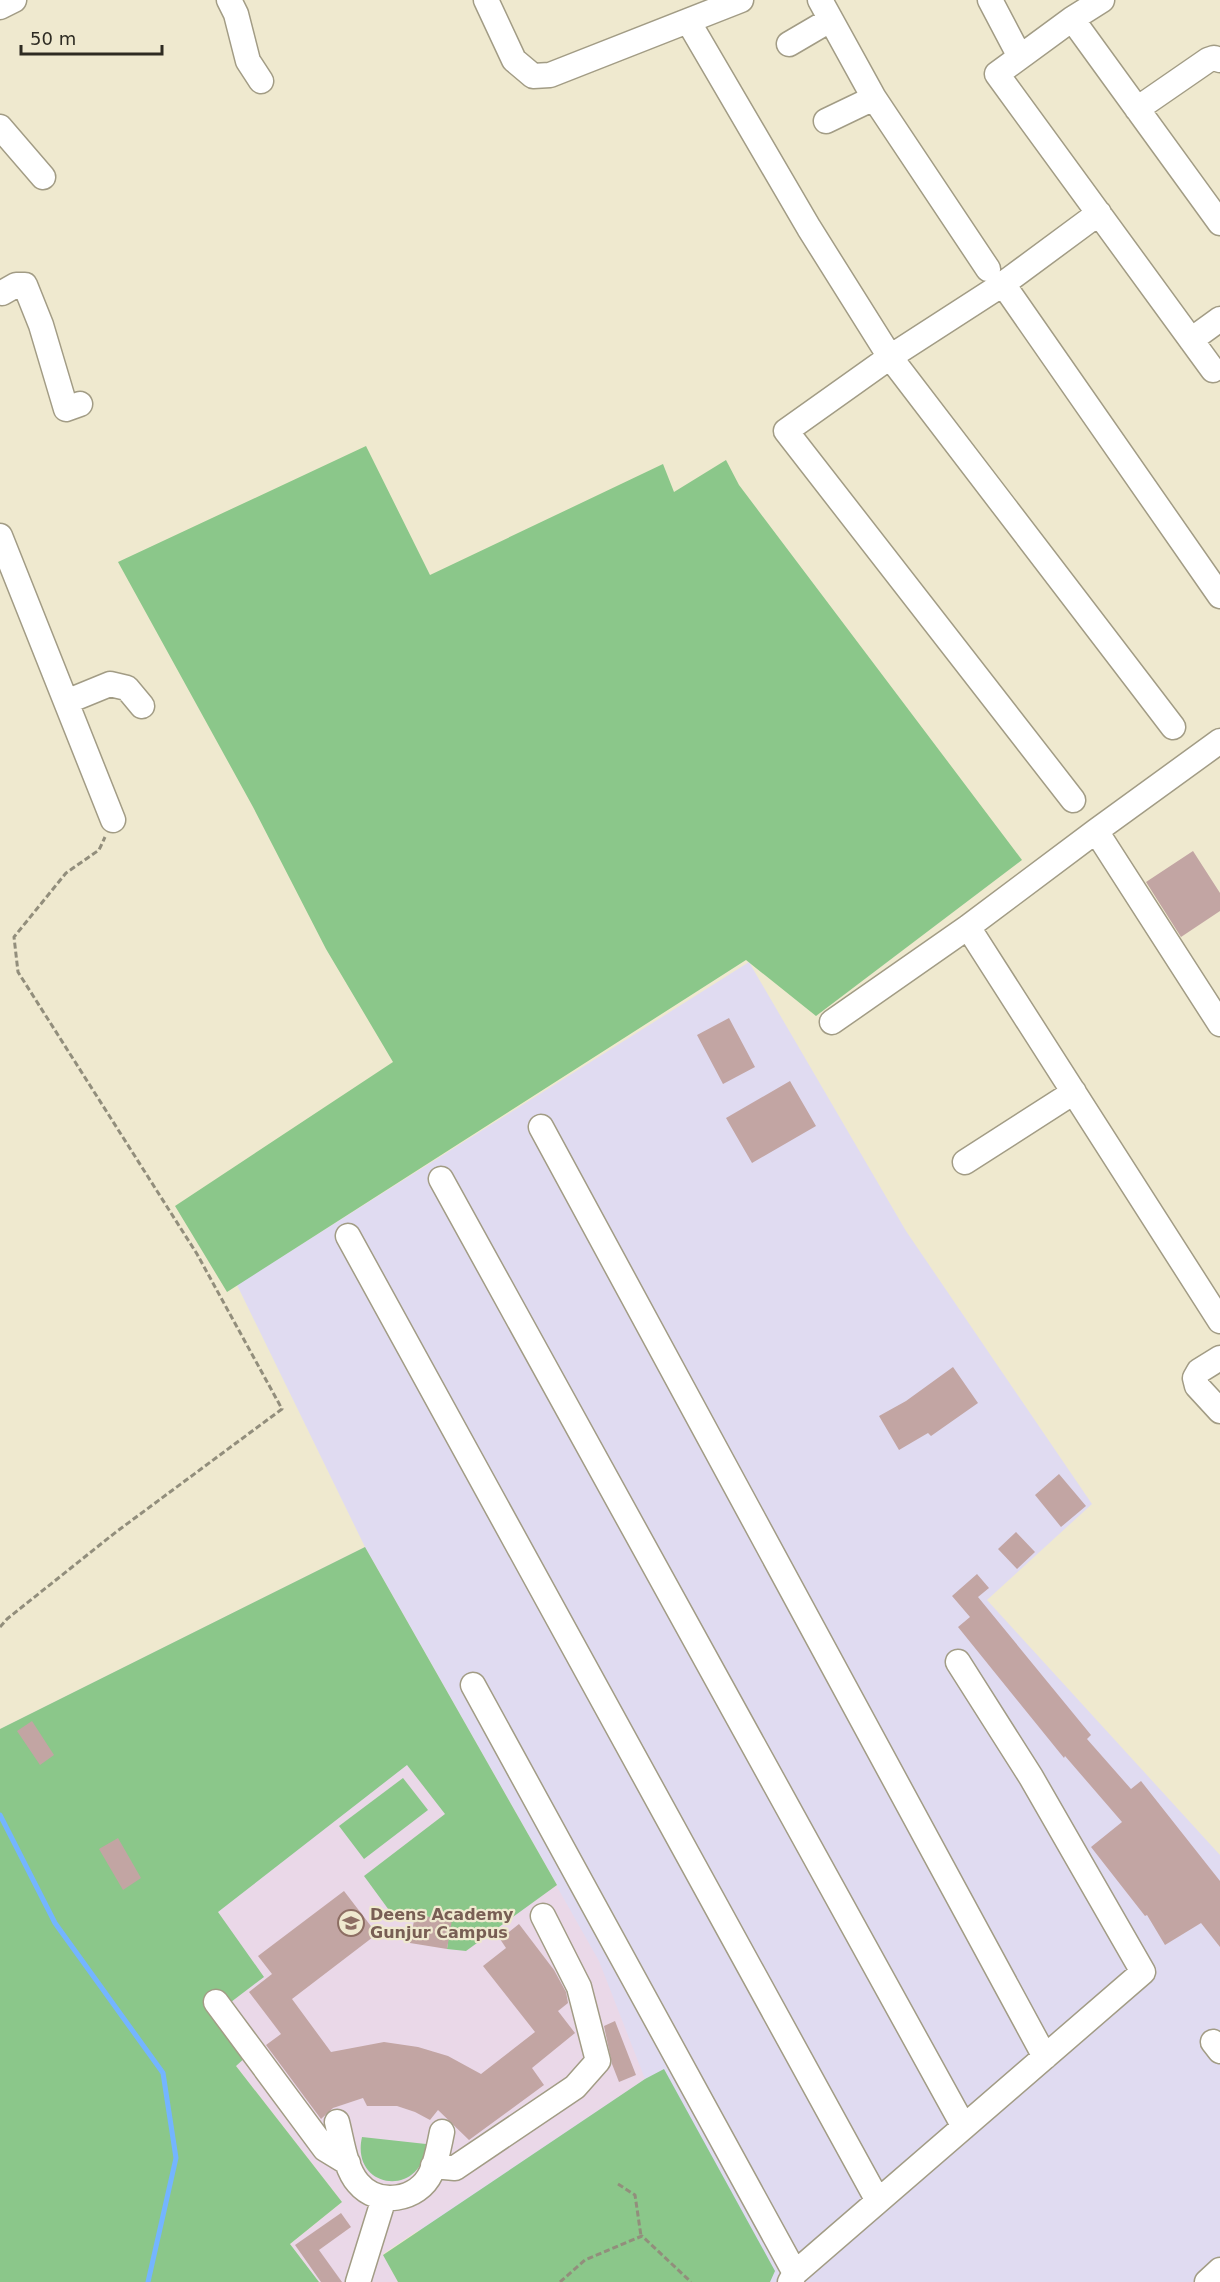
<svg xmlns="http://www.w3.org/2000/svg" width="1220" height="2282" font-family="'DejaVu Sans',sans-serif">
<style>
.industrial{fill:#e0dbf1}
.education{fill:#ead8e8}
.green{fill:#8bc78a}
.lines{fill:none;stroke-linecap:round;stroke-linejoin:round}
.stream{stroke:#74b5ff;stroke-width:5}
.building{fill:#c2a5a3}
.minor-casing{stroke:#a29c85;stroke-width:27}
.path{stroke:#928e7c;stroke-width:3;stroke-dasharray:6 3;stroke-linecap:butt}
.minor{stroke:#fff;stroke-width:24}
.labels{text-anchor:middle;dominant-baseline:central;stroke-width:4.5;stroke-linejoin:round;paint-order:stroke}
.education-label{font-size:16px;font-weight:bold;fill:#785e54;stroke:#efe9cf;text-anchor:start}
</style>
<rect width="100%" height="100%" fill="#efe9cf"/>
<path class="industrial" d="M749,962L906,1231L1092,1504L987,1600L1220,1855V2282H398L557,1885L365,1547L237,1285Z"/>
<path class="education" d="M365,1547L599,1961L645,2079L383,2254L398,2282H319L290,2244L342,2202L236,2066L0,1729Z"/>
<path class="green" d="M366,446L430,575L663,464L674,492L726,460L739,485L1022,860L816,1016L746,960L227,1292L175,1206L393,1062L326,949L253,807L118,562Z
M365,1547L557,1885L466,1951L447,1949L451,1920L415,1915L394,1917L364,1876L445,1814L407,1765L218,1912L264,1977L231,2002L259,2045L236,2066L342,2202L290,2244L319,2282H0V1729Z
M403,1778L428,1810L364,1859L339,1826Z
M664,2069L775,2271L770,2282H398L383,2255L645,2079Z
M362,2137L426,2144C423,2199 350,2190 362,2137Z"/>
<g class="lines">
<path class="stream" d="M0,1815L55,1923L163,2073L176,2158L148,2282"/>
</g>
<path class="building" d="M1193,851L1220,893V911L1181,937L1146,882Z
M729,1018L755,1067L723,1084L697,1035Z
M790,1081L816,1126L752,1163L726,1118Z
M953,1367L978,1403L931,1436L928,1433L899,1450L879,1416L906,1401Z
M1059,1474L1086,1506L1061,1527L1035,1495Z
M1016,1532L1035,1552L1017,1569L998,1549Z
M977,1574L989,1588L978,1597L1091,1735L1087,1739L1131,1789L1141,1781L1220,1881V1947L1201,1923L1165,1945L1147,1915L1145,1916L1091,1847L1122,1822L1065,1756L1064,1758L958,1627L970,1617L952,1596Z
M32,1721L54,1755L40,1765L17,1731Z
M118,1838L141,1878L123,1890L99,1849Z
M344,1891L377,1934L292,1999L331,2052L384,2042L418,2047L448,2056L481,2074L535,2032L483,1966L506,1948L500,1939L519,1924L554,1970L566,1992L568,2003L558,2011L575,2033L532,2068L544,2085L469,2140L438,2110L430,2120L415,2112L397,2106H367L363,2098L333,2108L321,2119L266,2045L281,2034L249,1992L272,1974L258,1956Z
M415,1915L452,1920L447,1949L410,1943Z
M615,2021L636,2075L619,2082L612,2064L604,2026Z
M341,2213L351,2227L319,2250L342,2282H321L295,2245Z"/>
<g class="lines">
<defs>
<path id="minor" d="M229,0L236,14L248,61L261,81
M486,0L514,60L533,76L550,75L741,0
M820,0L874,98L988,269
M990,0L1020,57
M1102,0L1072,19L997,74L1213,370
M0,7L14,0
M1072,19L1220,223
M688,21L809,228L890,357L1173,727
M789,44L830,20
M1137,109L1208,60L1214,58L1220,60
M826,121L874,98
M0,127L43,177
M1003,284L1220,596
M2,293L16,285H25L41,325L66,409L80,404
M1191,340L1220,319
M0,536L113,820
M66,702L110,684L127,688L142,706
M1073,800L786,431L890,357L1003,284L1099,213
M1096,831L1220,1024
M968,927L1220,1321
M832,1022L968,927L1096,831L1220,741
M541,1127L1045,2057
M965,1162L1074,1092
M441,1179L964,2127
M348,1236L878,2201
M1220,1358L1199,1371L1195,1378L1197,1386L1220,1411
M473,1685L795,2273
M216,2002L325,2149L348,2163
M1213,2042L1220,2051
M337,2122C342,2141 345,2168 358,2183C378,2207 418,2201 431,2173C437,2160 439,2146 442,2132
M433,2166L455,2168L575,2087L598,2061L579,1987L543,1916
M358,2282L384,2198
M790,2282L795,2273L1143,1972L1031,1777L958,1662
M1207,2282L1220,2270"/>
</defs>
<use href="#minor" class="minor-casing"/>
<path class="path" d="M0,1627L7,1619L116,1532L282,1409L197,1254L18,972L14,937L66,873L99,850L105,837
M618,2184L635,2195L641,2236
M560,2282L585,2260L642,2236L691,2282"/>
<use href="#minor" class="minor"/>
</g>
<defs>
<symbol id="school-ring" viewBox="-11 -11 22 22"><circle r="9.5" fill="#efe9cf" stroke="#8d6e63" stroke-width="1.5"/><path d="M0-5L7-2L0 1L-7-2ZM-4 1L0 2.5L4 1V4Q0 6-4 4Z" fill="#8d6e63"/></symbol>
</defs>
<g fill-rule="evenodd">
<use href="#school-ring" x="336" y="1908" width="30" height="30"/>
</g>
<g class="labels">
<g class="education-label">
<text x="370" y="1914">Deens Academy<tspan x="370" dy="18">Gunjur Campus</tspan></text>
</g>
</g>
<path d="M21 45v9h141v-9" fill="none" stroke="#2e2b22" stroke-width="3"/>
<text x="30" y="45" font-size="18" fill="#2e2b22" stroke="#efe9cf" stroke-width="4.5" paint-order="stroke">50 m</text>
</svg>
